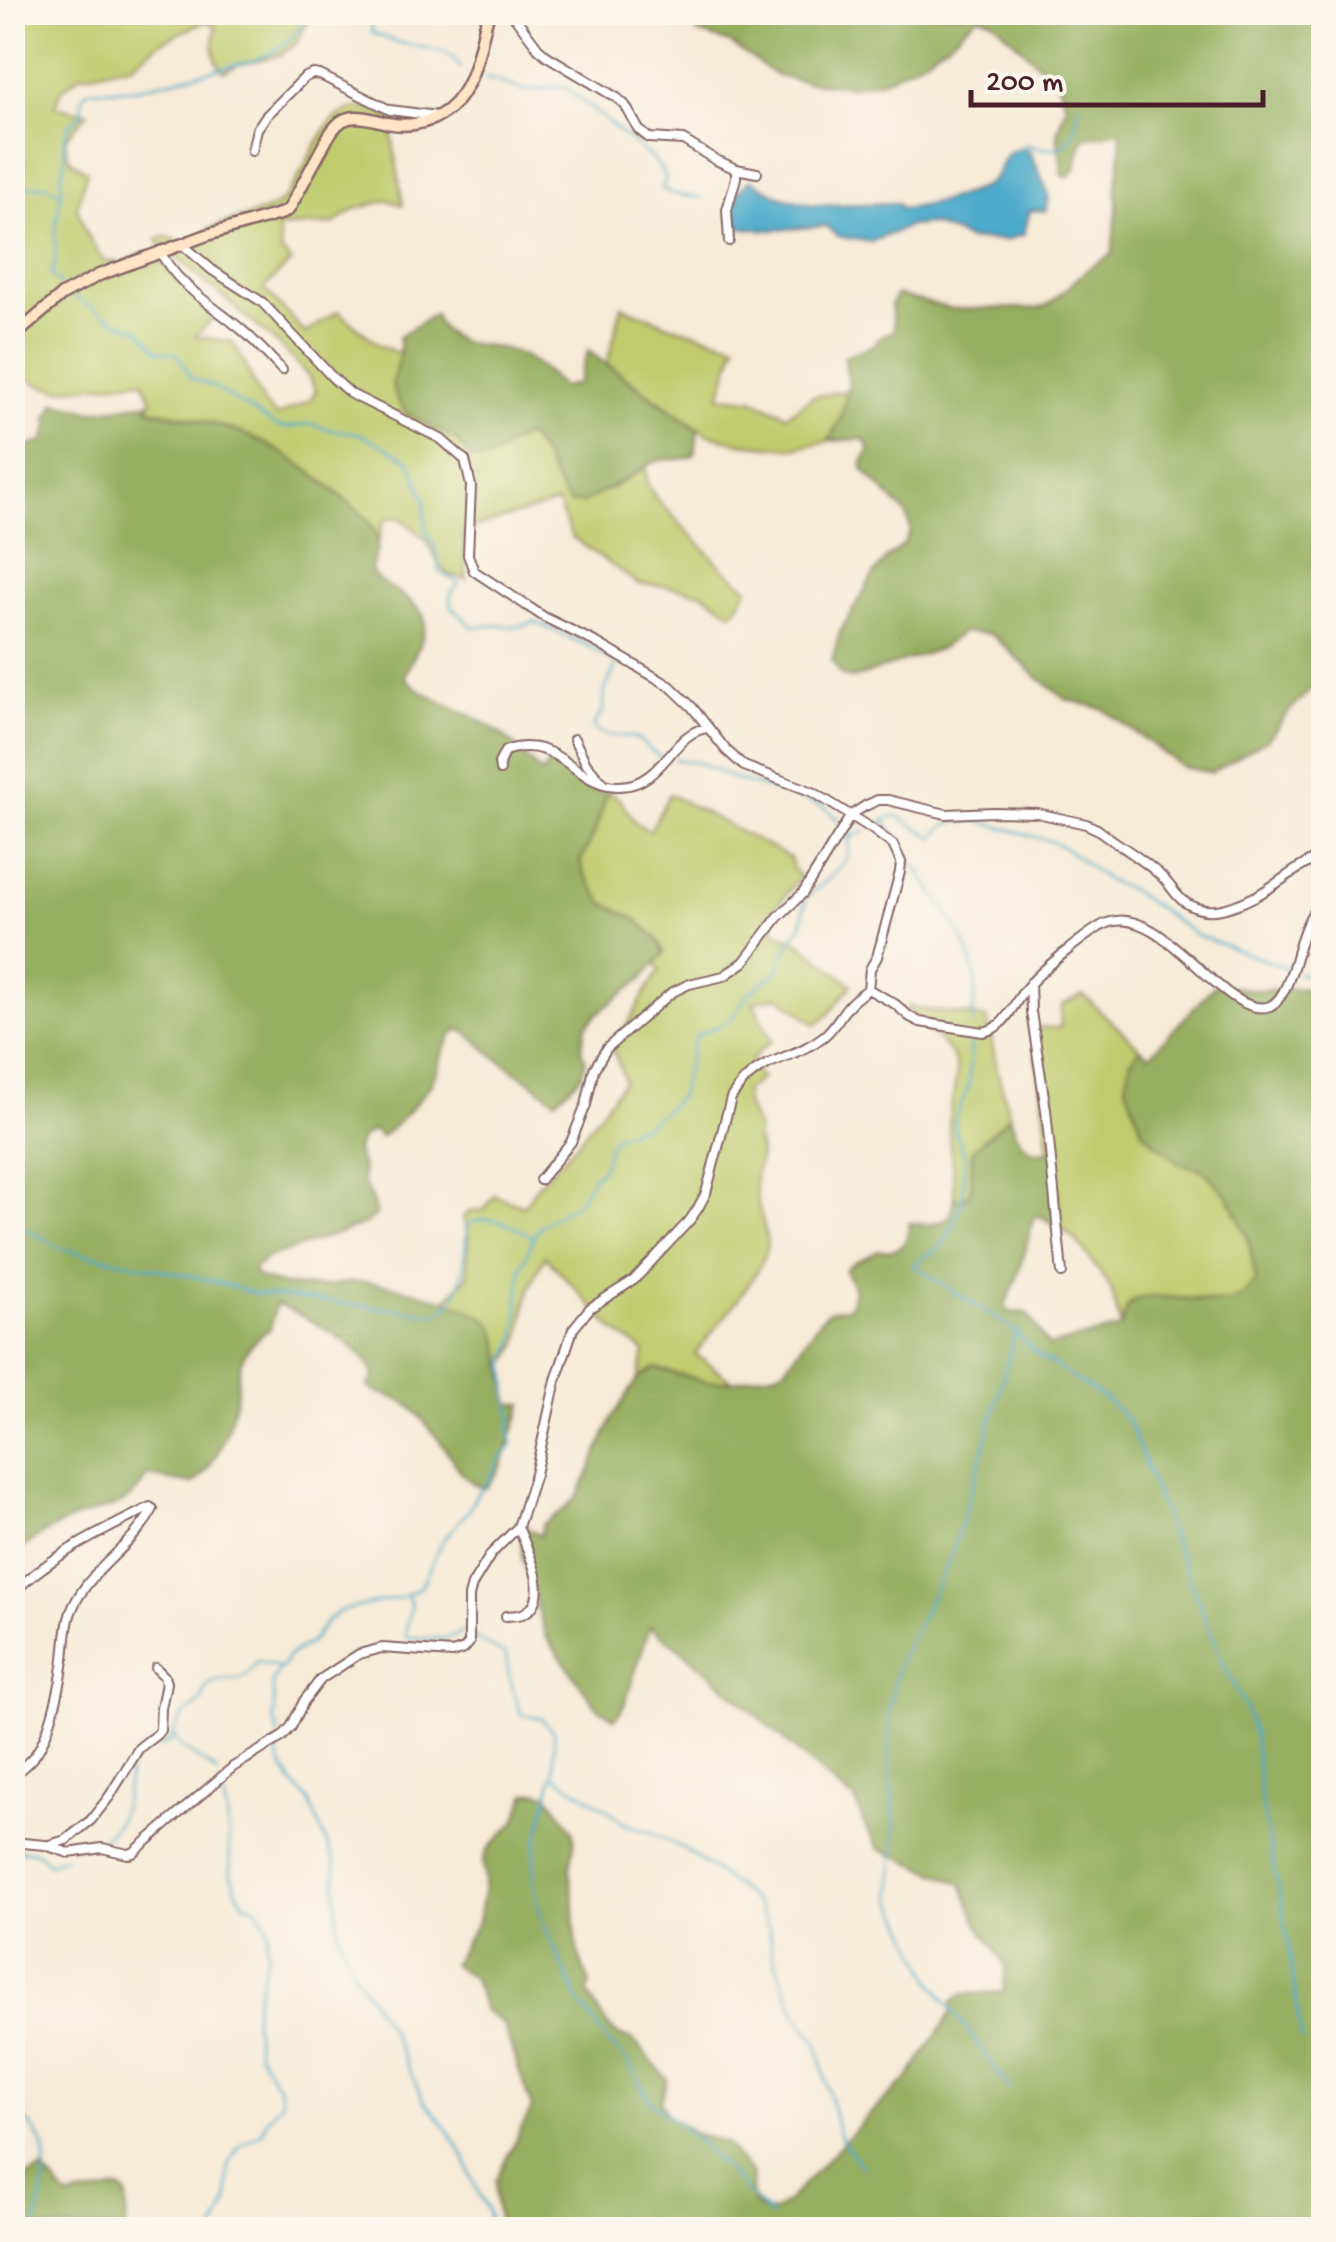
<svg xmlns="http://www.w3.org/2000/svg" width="1336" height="2242" font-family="'Gochi Hand',sans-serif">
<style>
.green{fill:#bfcb6d;stroke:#84754c;stroke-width:2.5}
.forest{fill:#97af60;stroke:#706746;stroke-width:2.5}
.water{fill:#4baaca;stroke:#4a647a;stroke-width:2.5}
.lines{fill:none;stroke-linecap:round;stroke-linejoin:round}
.stream{stroke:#4baaca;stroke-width:2.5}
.street-casing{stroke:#876667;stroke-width:12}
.secondary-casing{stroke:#876667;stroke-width:15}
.street{stroke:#fff;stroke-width:8}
.secondary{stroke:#ffe4c6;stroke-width:10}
</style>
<rect width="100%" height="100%" fill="#fbf7ec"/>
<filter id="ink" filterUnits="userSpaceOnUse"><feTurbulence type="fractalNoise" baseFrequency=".01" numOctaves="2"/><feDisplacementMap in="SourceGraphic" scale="20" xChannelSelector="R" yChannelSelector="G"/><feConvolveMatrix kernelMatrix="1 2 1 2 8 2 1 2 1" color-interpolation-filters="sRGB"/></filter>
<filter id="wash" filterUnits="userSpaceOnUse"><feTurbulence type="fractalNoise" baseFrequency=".0048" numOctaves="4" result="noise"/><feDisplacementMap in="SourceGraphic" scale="40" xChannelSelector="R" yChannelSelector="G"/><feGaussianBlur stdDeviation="2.25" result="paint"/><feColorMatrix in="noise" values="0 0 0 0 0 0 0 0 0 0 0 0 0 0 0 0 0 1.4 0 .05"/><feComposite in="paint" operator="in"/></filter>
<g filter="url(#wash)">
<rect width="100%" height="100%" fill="#f7ead6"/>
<path class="green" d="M26,13H319L306,24L296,44L280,55L238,65L224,72C212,59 212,44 216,27L206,21L161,42L131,65L80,75L62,89L55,106L88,113L66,137C65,156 69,162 87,171L77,207L87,235L104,261L123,263L149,251L216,315L196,336L232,342C250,365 253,397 277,416L310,400L316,391L308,376L278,344L156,240L162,236L174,239L198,253C200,247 202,237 206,232C214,221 261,217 277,205C309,183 317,102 367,108C374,108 382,113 389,115L403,205L388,200L355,209L334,224L278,228L281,251L291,262L264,288L305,333L338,311L379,345L400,354L392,384L397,399L407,414L455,439L472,459L497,454L517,438L527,436L538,446L563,496L610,489L646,467L647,483L655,497L724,569L748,588L736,610L732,613L703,593L667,586L638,584L572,537L557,503L463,531L467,579L448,575L438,563L427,540L401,518L388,517L383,524L378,542C369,520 356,509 338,494C293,455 258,438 201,420C184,415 165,413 147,408L152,400L143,380L59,390L38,384L13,370L12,28L25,18Z
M622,306L669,325L736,344L720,396L752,399L787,415L812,397L848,390L841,417L829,441L792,448L740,443L707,434L607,364Z
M607,791L620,799L635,822L650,831L669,794L790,858L794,871L800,876L782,900L767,916L778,933L798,941L852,985L828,1015L816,1025L779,996L753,1002L772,1041L760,1050L751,1061L753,1068L762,1078L745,1091V1103L758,1130L756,1138C766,1161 754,1164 755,1183C755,1204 766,1224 767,1244C767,1269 711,1333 695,1354L732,1381L708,1382L655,1368L638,1379L645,1352L614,1330L545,1256C539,1268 531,1282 528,1295C519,1328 528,1336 503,1366L485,1318L445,1300L467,1277L468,1236L463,1217L470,1211L484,1210L495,1195L524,1206L537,1186L577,1143L624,1081C622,1068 615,1058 611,1045C634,1022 640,995 660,971L655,964L664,952L618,909L604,904L584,874L580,862L594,834Z
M1083,995L1140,1048L1131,1060L1126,1086L1143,1132L1179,1163L1203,1170L1229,1197L1248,1238L1256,1279L1243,1297L1225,1303L1196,1299L1153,1297L1129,1305L1121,1328L1111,1288L1076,1240L1058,1226L1045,1115L1032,1027L1060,1028L1062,1005Z
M909,1006C934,1014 961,1012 987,1019L998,1073L1010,1116L972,1150L971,1190L963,1200L954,1198C955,1167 946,1141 950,1112C952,1093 961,1076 953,1058C946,1042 919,1028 908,1014Z"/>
<path class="forest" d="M704,13H1323V676L1287,714L1268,739L1211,773L1183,767L1103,709L1065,699L1034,674L991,634L962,632L942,648L852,679L841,675L832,660L840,632L873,576L886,559L904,544L911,531L906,514L863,469V462L870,449L863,439L829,441L841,417L849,384L844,356L874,345L881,336L894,331L891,305L896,295L952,309L1040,308L1048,305L1088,269L1113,254C1112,237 1117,222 1117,205C1117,199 1115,194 1116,188C1119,169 1123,152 1120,131L1084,138C1077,152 1080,164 1070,176H1063L1057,133L1066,105L1058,83L994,21L978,16L952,39L924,59L883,80L852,86L809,82L777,76L730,43L697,33Z
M434,314C448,353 486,340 517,353C535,361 549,373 562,387L577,384L588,351L698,430L695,454C680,465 660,453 646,467L583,503L570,504C552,484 547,455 527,436C506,441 495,463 472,459L455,439L407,414L397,399L392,383L400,354L399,337Z
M151,402L148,409C183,418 220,423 254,438C287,453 316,475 344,499C357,510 376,523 378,541C379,549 372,562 371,571C378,583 385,584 396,591C405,597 424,611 425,621C426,637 411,662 404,676C421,698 463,709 488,725C509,738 524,756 542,774L551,760L598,792L607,793L594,834L580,861L584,874L604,903L636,919L658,940L664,953L643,978L598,1013L586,1026L581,1051L586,1060L581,1076L556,1100L494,1056L470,1035L462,1030L456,1031C440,1047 442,1065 431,1083C424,1095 392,1131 380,1137L373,1130L362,1137L356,1150L363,1171L362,1182L372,1200L376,1215L366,1224L267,1258L253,1269L257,1277C276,1285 297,1287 318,1287C334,1286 348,1281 364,1282C390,1284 483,1305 494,1328C504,1351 504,1380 510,1404H523L501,1467L486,1488C463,1484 455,1461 442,1444C433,1432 422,1418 411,1407C399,1396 382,1397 368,1387L374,1375C365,1345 304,1316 276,1304L270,1329C260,1334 247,1348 242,1359C237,1370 238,1386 236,1399C228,1431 218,1463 193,1484L146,1476C133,1509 103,1507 74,1519C53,1527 29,1541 13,1556V450L43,442L50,423L47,418L56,403L94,411Z
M1215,985L1258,990L1323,988V2229H498L499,2226L496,2207V2179L532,2108L503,2024L485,2011L472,1977L452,1964L478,1922L485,1880L483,1862L487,1850L515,1822L527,1794L536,1792L548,1794C554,1808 569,1819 573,1833C577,1846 570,1858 570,1871C570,1884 574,1897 574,1910C575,1938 577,1960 591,1984L587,1992C599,2012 608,2036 633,2040L667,2079L661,2102L667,2115L696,2134L725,2143L752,2174C750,2193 749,2210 772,2213L785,2204L871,2113L907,2080L950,2015L953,2001L964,1994L1003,1992L1006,1968L994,1947L979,1927L962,1884L879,1849L863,1822L855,1799L844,1793L704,1668L650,1626L624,1706L615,1719L597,1707L546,1637L522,1557L521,1524L540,1536L543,1524L566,1508L580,1493L613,1417L638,1379L655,1368L708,1382L732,1381L777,1372L786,1367L822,1317L829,1311L850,1307L854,1289L845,1270C857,1257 866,1260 878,1250C901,1253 908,1244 909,1223C925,1225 936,1226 950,1216L954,1198L963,1200L971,1190L972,1150L1010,1116C1017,1139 1028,1160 1054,1149L1057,1164L1058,1226L1038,1215L1034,1218L1016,1281L1005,1305L1009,1312L1027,1313L1046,1343L1050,1346L1120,1328C1123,1322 1125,1310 1129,1305C1147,1283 1215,1312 1240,1298C1247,1294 1252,1286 1256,1279L1248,1238L1229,1197L1203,1170L1179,1163L1143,1132L1126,1086L1131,1060L1140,1048L1150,1055Z
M43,2170L68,2198L121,2189L127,2195L126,2229H13V2186L28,2176Z"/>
<path class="water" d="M1022,148L1030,152L1046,188L1049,199L1045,211L1030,210L1024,234L1011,238L1009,240H970L931,224L909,226L871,242L837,236L827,226L772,230L735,227C729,206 734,195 750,180L782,197L814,205L897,203L900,208C916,210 980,192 991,181C1005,167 998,153 1022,148Z"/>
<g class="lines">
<path class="stream" d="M369,12L372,33L397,42L444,52L454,59L461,68
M391,24L396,12
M485,79C501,78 513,90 528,90C536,91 554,87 564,86L655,161L666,178L662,189L678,195L703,198
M1021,149L1025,145C1071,156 1072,143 1080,103
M12,189L45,185L60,192
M61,286L51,273L55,263V231L62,187L61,176L65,162L64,139L69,125L84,111C81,102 80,95 89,90L134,89L255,60L275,51L292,37L313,12
M74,297L116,321L140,330L158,351L178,354L191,378L214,387L276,426L286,428L310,424L331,430L357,433L375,441L410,461L425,500V527L436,550L440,573L459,583L450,595L452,607L473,627L500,625L517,627L535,622L586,645L610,659L616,666L605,690L603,711L594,724L595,730C611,740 622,733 635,738C644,742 651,753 661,757
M674,759L699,763L740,781L800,798L826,808L840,822
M886,822L954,923L969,951L976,980L972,1025
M876,825L893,816H898L934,838L942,828L952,822L976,820L1053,842L1068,850L1108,881L1131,890L1196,935L1286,968
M851,840L853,836L865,831
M1298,973L1324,978
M971,1036L969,1086L955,1118V1131L965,1156L962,1201L946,1240L939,1248L913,1265L1011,1328L1037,1354L1108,1401L1124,1416L1131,1427L1173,1539L1223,1662L1246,1710L1254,1735L1261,1799L1287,1936L1302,2040
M21,1226L62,1249L210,1280L256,1294L437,1314C469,1298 462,1254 468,1224C491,1212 511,1226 532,1236
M408,1596C415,1610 404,1623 406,1637C429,1638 446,1643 465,1630
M474,1637L506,1655L509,1676L521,1714L541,1718L554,1733V1772L536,1845L533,1882L541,1918L567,1976L579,2002L605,2038L630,2065L650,2101L697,2139L771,2217
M277,1735L278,1730L274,1722V1700L272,1683L280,1668L283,1667L287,1657L311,1642L328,1620L340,1611L402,1597L421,1587L442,1541L469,1510L476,1495L490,1480L497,1462L513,1445L509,1429L513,1417L508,1400L506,1362L516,1336L521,1269L534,1236L540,1226L578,1202L591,1179L603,1167L609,1144L614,1136L644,1125L664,1111L679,1096L696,1035L729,1022L749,993L776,973L791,940L802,925L805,899C824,880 857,865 848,832
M174,1737C184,1755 204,1759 217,1773
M143,1747C181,1748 166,1737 183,1716C188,1709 197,1707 202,1700C206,1692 202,1692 209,1685C226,1671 240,1693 257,1661L280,1668
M275,1748L281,1765L292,1783L309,1801L335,1862L338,1930L350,1966L391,2032L423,2099L449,2131L465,2158L470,2175L486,2208L492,2230
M556,1777L604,1807L625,1824L653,1833L684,1849L744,1892L756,1904L769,1928L772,1953L797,2016L817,2042L838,2132L843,2142L863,2168
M12,1848L39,1853L49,1864L65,1857
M72,1848C82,1845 95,1844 103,1838C124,1823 126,1793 129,1770
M12,1858L23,1850
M1010,2089L931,1980L892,1897L895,1833L889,1755V1710L898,1664L950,1559L980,1462L1015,1333
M12,2101C20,2116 34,2127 41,2141C52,2163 39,2205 36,2230
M215,2230L228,2201L229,2164L240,2145L262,2133L267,2119L282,2101L278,2086L257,2052L254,2023L255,2005L268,1952L266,1944L269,1930L257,1907L244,1903L236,1890L231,1875L227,1813L220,1785"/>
</g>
</g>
<g filter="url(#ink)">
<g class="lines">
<defs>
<path id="street" d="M511,12L538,48L547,56L617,98L625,105L639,130L649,138L683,140L714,159L736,169L757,173
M252,151L257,129L266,116L305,77L313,74L320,75L390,110L437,116
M729,241L727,210L736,178V169
M160,251C177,286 214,306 242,330C256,342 269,356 282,370
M574,739L586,763L602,782
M500,770L499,763L505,751C559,732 576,788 620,786C664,785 672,731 708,728
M1030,983L1031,1012L1046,1110L1062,1273
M868,989L895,1004L910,1017L920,1022L983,1032C1009,1027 1012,1002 1029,985C1042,970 1090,930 1107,923C1163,901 1226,1023 1270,1006C1291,997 1297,943 1307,924C1311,915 1317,906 1324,898
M540,1180L571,1142L586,1105L594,1069L607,1048L671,993L689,984L724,976L744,962L778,917L803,893L851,815L865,806L878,800H888L946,814L994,812L1037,813L1086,824L1097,829C1118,845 1142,858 1161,876C1169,883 1174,893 1182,900C1205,919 1232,908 1256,896C1279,884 1299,864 1324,855
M12,1594C53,1553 100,1533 150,1507L153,1509C132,1548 87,1570 71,1612C65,1629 66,1648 63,1666C60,1690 49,1736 35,1755C28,1763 20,1770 12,1776
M506,1616C512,1615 517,1616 522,1614C555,1601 527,1549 518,1527
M12,1842L45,1845L69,1853L102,1848L128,1854L133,1853L233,1767L282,1737L291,1727L304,1701L321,1679L359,1654L382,1648L452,1653L464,1649L469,1643V1596L472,1585L491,1554L518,1527L535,1474L556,1380L573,1329L590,1308L634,1280L690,1220L698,1208L706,1193L731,1098C757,1055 790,1063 824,1036C835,1027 840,1015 849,1005C854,999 862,994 868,989L870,969L877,957L900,872L901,862L893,845L872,829L813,792L744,766L726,750L692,707L670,686L597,643L544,617L474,571L468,555L471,486L465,460L441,439L351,394L333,378L262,302L212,270L182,244
M49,1845L66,1840L91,1820L109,1797L139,1748L157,1734L160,1730L161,1708L166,1683L164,1676L156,1668"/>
<path id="secondary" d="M12,338L62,295L99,275L207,235L283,213L289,209L327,139C332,130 339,120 349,118C361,115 376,120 387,123C416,129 446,119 462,94C477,73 481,37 489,12"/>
</defs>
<use href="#street" class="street-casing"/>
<use href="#secondary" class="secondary-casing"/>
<use href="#street" class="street"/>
<use href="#secondary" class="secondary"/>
</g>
</g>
<rect width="1336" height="2242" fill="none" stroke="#fbf7ec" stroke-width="50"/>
<path d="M971 90v15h292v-15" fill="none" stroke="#4a1f2b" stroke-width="5"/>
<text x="986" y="90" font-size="30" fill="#4a1f2b" stroke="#fbf7ec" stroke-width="8" paint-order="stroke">200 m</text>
</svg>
